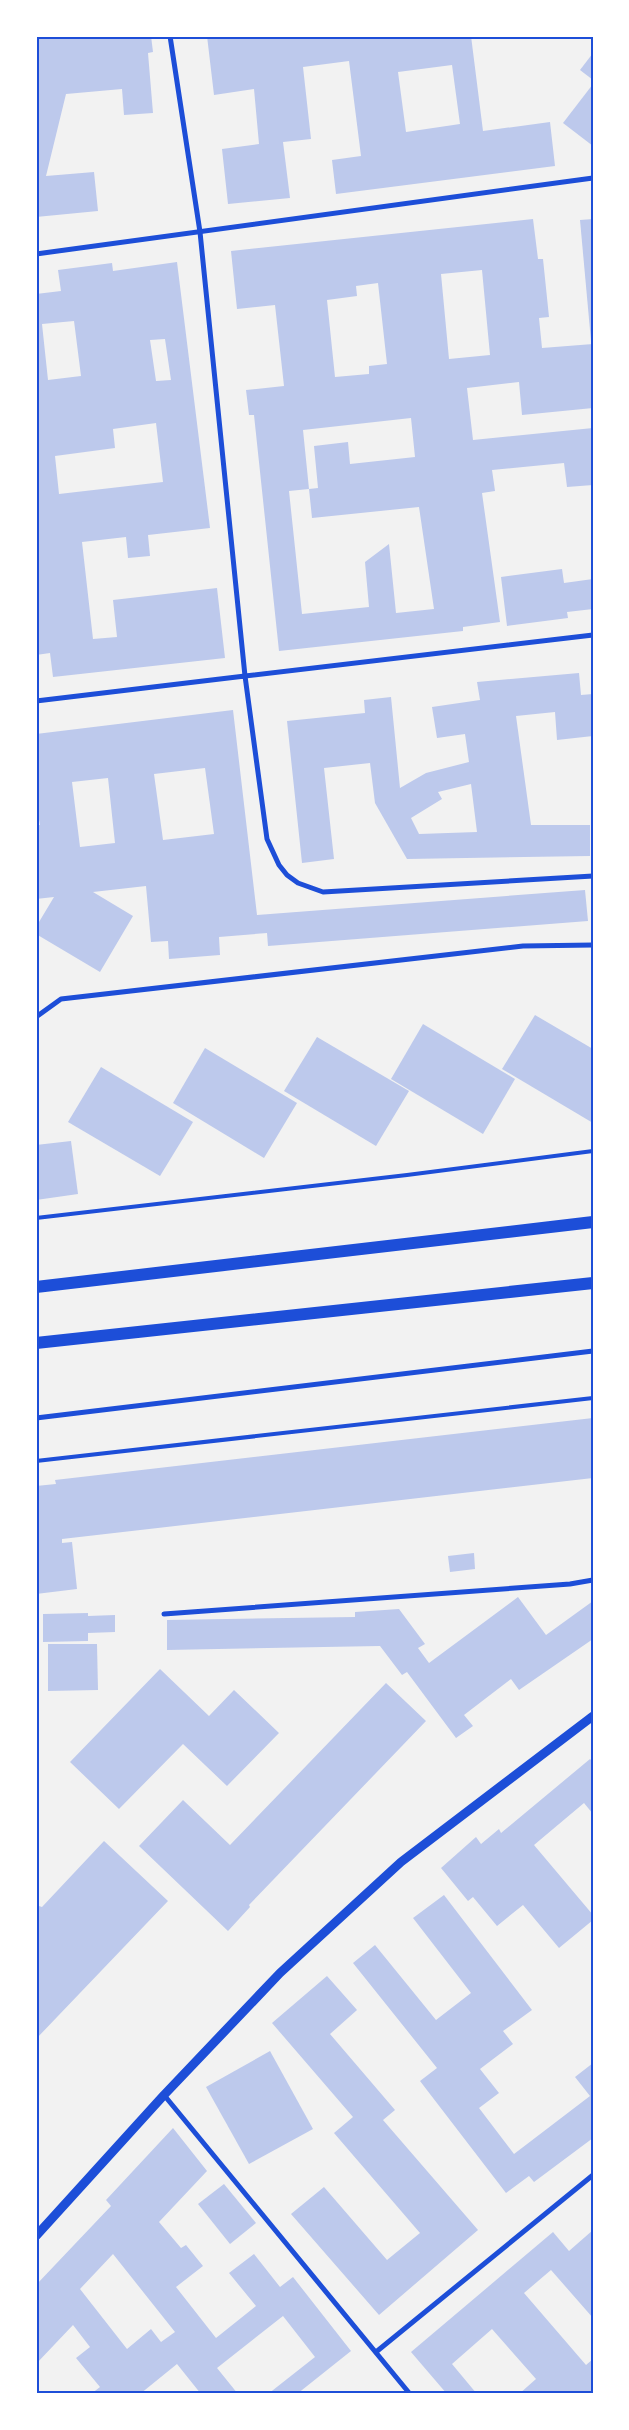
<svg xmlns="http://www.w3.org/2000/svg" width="629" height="2430" viewBox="0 0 629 2430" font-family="Raleway,sans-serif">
	<rect width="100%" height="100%" fill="#f2f2f2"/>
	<g fill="#bdc9ec" fill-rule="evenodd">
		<polygon points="36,36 151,36 153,52 148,53 153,113 124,115 122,89 66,94 46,176 94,172 98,211 36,217"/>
		<path d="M207,36H471L483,131L550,122L555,166L336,194L332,160L361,156L349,61L303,67L311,139L283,142L290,198L228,204L222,149L259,144L254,89L214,95ZM452,65L460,124L406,132L398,72Z"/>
		<polygon points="593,53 593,80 580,70"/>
		<polygon points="593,84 593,146 563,123"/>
		<path d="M533,219L538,259H543L549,317L539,318L542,348L593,344V408L522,415L519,382L467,388L473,440L593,428V485L567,487L564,463L492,470L495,491L482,493L500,622L463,627V631L279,651L254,415H249L246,390L284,386L275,305L237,309L231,251ZM482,270L490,355L449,359L441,274ZM378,283L387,364L369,366V374L335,377L327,300L357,296L356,286ZM411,418L415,457L350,464L348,442L314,446L318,488L309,489L312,518L419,507L434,609L396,613L389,544L365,562L369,607L302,614L289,491L309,489L303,430Z"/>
		<polygon points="593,219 593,340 591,341 580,220"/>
		<path d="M177,262L210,528L148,535L150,556L128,558L126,537L82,542L93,639L117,637L113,600L217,588L225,658L53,677L50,653L36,655V294L61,291L58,270L112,263L113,271ZM74,321L81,376L48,380L42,324ZM165,339L171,380L156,381L150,340ZM156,423L163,482L59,494L55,456L115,448L113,429Z"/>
		<polygon points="562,569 564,583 593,579 593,609 567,612 568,618 507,626 501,577"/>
		<path d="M579,673L581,695L593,694V736L557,740L555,712L516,716L531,825H590V856L407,859L375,803L370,763L324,768L334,859L302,863L287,721L365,713L364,700L391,697L400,788L426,773L469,762L465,734L437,738L432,707L480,700L477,682ZM471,784L477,832L419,834L411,818L442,799L438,792Z"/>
		<path d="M233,710L257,915L585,890L588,921L268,946L267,933L219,937L220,955L169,959L168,941L151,942L146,886L93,892L133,916L100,972L36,934V927L54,897L36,899V825H40L36,802V734ZM205,768L214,834L163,840L154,774ZM108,778L115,843L80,847L72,782Z"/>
		<polygon points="535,1015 593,1049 593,1123 502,1069"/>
		<polygon points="423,1024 515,1079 483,1134 391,1079"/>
		<polygon points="317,1037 409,1091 376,1146 284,1091"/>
		<polygon points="205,1048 297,1103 264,1158 173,1103"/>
		<polygon points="101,1067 193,1122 160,1176 68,1122"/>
		<polygon points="71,1141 78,1194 36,1200 36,1145"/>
		<polygon points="593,1418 593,1478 62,1539 62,1543 72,1542 77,1589 36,1594 36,1486 56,1484 55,1480"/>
		<polygon points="474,1553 475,1569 450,1572 448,1556"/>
		<polygon points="518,1597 546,1635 593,1601 593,1639 519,1690 511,1679 464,1715 473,1726 456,1738 407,1672 402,1675 380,1646 167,1650 167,1620 355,1617 355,1612 399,1609 425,1644 418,1648 429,1663"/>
		<polygon points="88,1613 88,1616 115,1615 115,1632 88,1633 88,1641 43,1642 43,1614"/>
		<polygon points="48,1644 97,1644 98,1690 48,1691"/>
		<polygon points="160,1669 209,1716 234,1690 279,1733 227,1786 183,1744 119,1809 70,1762"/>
		<polygon points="386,1683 426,1721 249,1905 250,1907 228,1931 139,1846 183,1800 230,1845"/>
		<polygon points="590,1759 593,1762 593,1814 584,1803 534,1845 593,1915 593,1920 559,1948 523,1905 497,1926 473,1897 468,1901 441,1868 476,1837 481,1844 499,1829 501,1833"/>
		<polygon points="104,1841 168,1901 36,2039 36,1905 42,1907"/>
		<polygon points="444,1895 532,2010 503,2031 513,2044 480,2069 499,2093 479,2108 514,2154 590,2096 575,2077 593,2063 593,2138 534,2182 529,2176 506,2193 420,2081 437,2068 353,1963 375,1945 436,2020 471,1993 413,1918"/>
		<polygon points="327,1976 357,2010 330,2034 395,2110 383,2120 478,2230 379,2315 291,2214 324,2187 387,2260 420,2233 334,2133 353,2117 272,2023"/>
		<polygon points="270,2051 313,2129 249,2164 206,2087"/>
		<path d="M173,2128L207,2171L159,2222L181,2248L186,2245L203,2266L176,2287L216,2338L256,2306L229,2273L254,2254L280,2287L293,2277L351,2351L297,2394H268L315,2357L283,2316L217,2368L238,2394H201L177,2364L140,2394H91L100,2387L76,2358L90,2347L73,2325L36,2364V2285L111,2206L106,2200ZM113,2254L175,2332L161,2342L151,2329L127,2349L80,2289Z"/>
		<polygon points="224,2184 256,2223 230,2244 198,2204"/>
		<polygon points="593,2230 593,2318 551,2270 524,2293 586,2365 593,2359 593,2394 519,2394 536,2379 492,2329 452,2364 477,2394 447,2394 411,2352 553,2232 569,2251"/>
	</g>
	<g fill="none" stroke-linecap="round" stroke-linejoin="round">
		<g stroke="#1d4ed8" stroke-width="4">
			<polyline points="36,1218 407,1175 593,1151"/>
			<polyline points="36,1461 593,1398"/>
		</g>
		<g stroke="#1d4ed8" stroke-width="5">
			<polyline points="170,36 200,232 245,676 593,635"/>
			<polyline points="36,254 593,178"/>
			<polyline points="36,701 245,676 267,839 279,865 287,875 298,883 323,892 593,876"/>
			<polyline points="36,1017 61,999 523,946 593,945"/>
			<polyline points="36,1418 593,1351"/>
			<polyline points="164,1614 570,1584 593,1580"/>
			<polyline points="164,2095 410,2394"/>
			<polyline points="376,2352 593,2175"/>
		</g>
		<polyline stroke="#1d4ed8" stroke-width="9" points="36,2236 164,2095 280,1973 401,1862 593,1716"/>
		<g stroke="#1d4ed8" stroke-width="12">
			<polyline points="36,1287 593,1222"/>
			<polyline points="36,1343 593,1283"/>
		</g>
	</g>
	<rect width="629" height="2430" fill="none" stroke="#ffffff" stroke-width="75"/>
	<rect x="38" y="38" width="554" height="2354" fill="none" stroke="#1d4ed8" stroke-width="2"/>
</svg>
